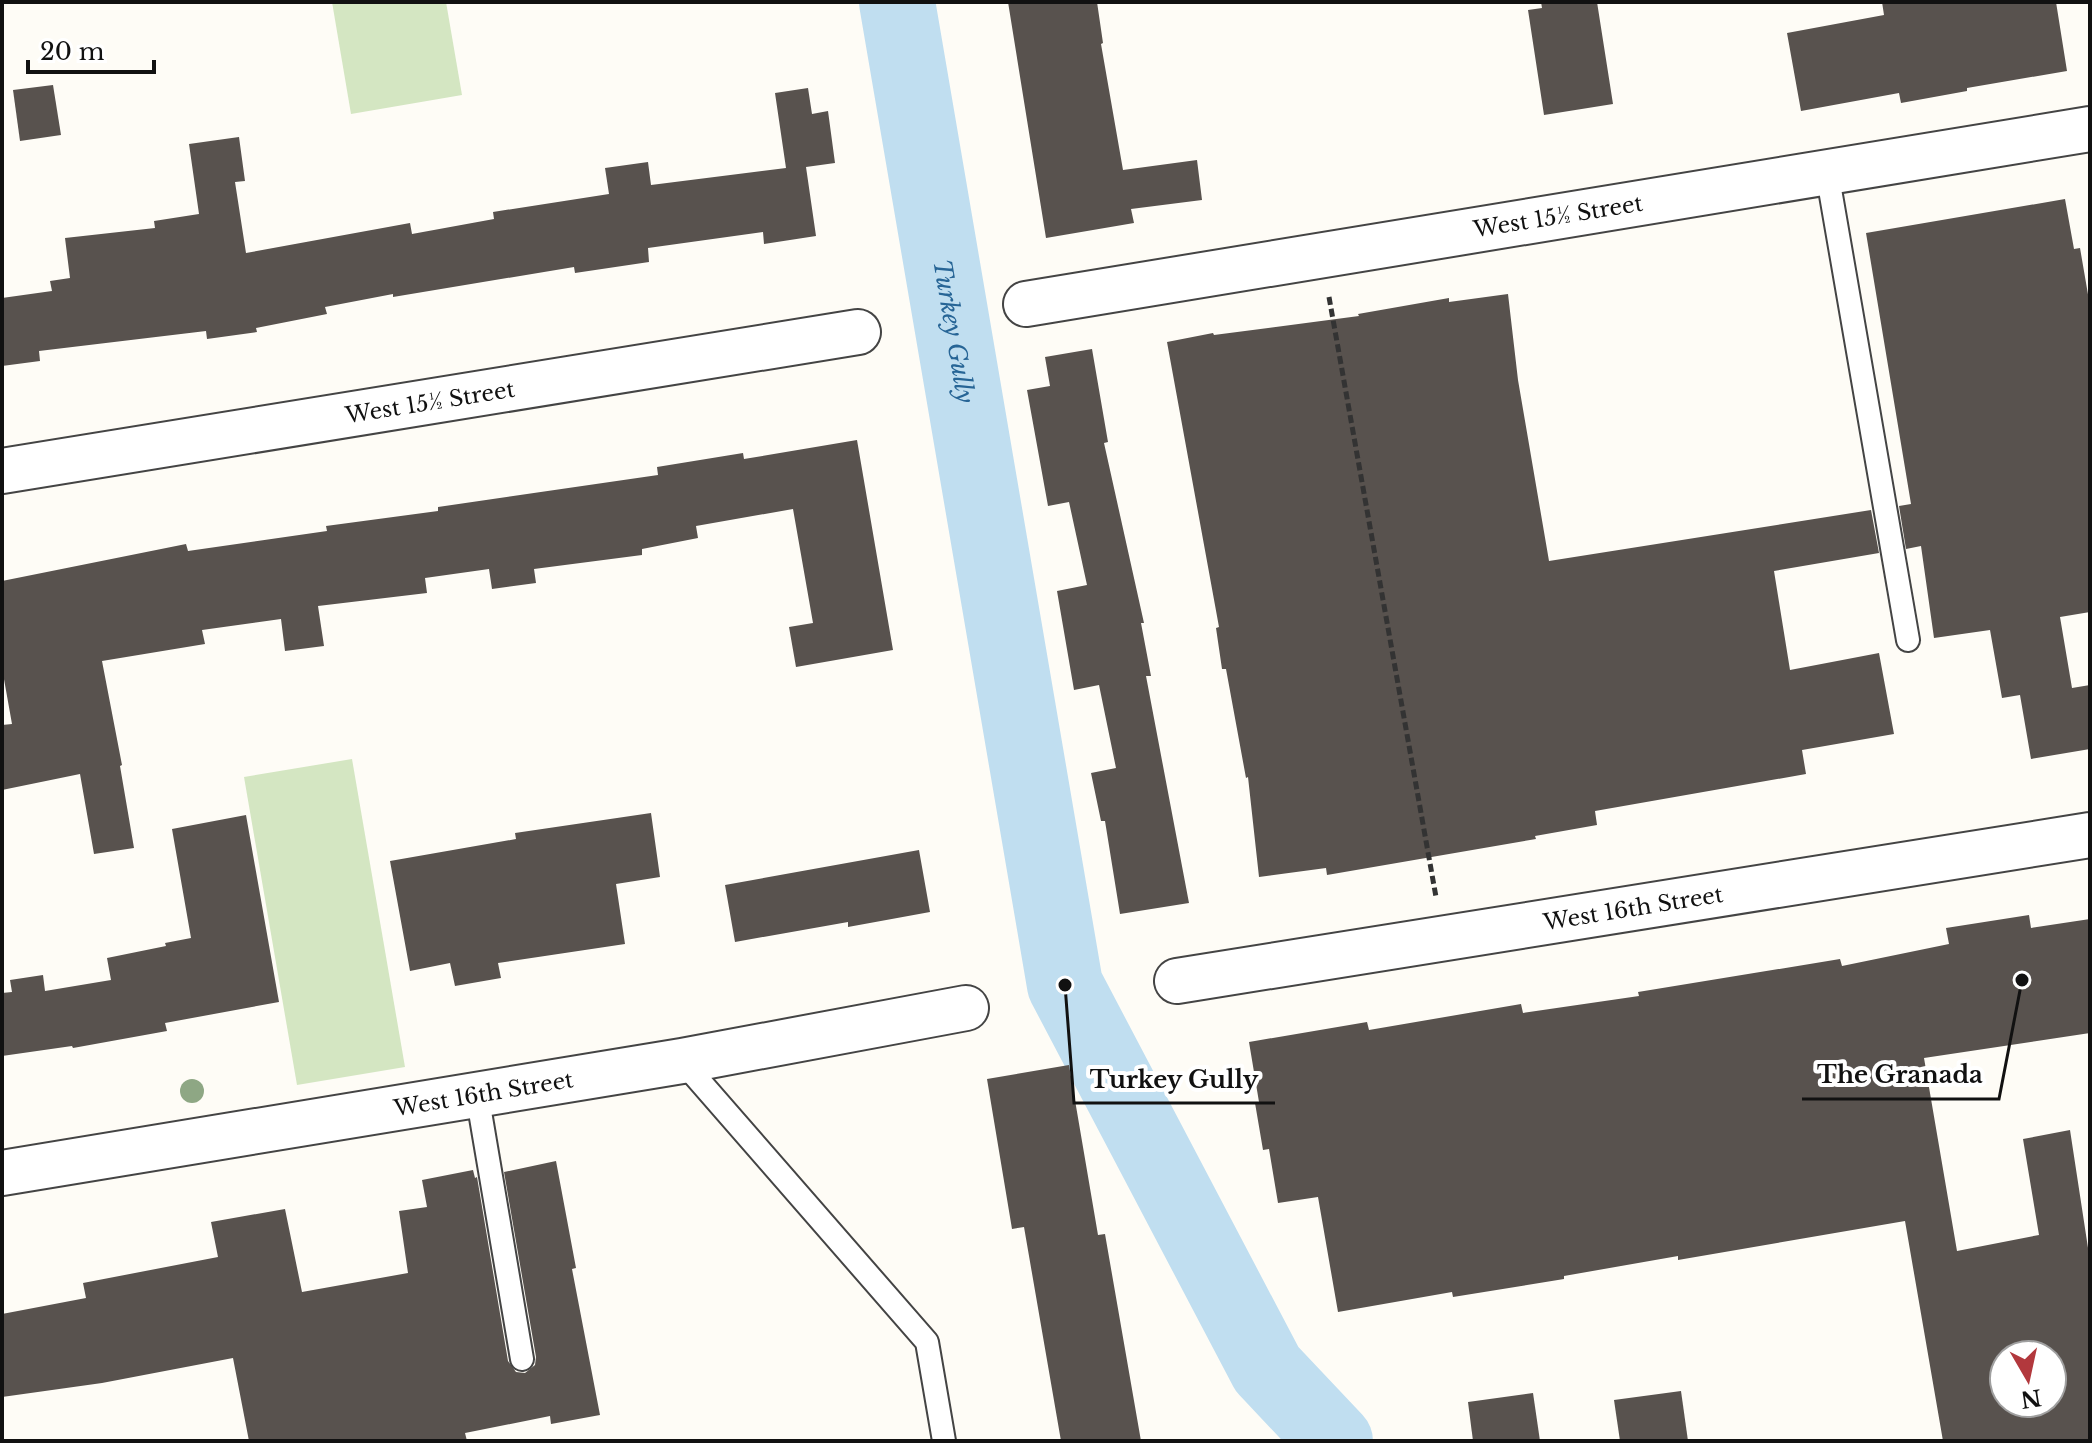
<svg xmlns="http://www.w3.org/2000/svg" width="2092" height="1443" viewBox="0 0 2092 1443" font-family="'Libre Baskerville',serif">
	<rect width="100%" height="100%" fill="#fefcf6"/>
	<g fill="#d4e6c2">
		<polygon points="332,2 446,2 462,95 351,114"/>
		<polygon points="352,759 405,1067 297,1085 244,777"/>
	</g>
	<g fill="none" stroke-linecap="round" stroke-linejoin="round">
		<path stroke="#c0def0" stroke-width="76" id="s1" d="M897,2L1065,985L1267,1369L1335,1441"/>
	</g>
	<g fill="#58524e" fill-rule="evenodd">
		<polygon points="1008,2 1097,2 1103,43 1101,44 1123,170 1197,160 1202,200 1131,209 1134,223 1046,238"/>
		<polygon points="1541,2 1597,2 1613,104 1544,115 1528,10 1542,8"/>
		<polygon points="1882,2 2056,2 2067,71 1967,88 1967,91 1901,103 1899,93 1801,111 1787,33 1884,15"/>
		<polygon points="53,85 61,135 20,141 13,90"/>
		<polygon points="808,88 812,114 828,111 835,163 806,167 816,236 764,244 763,232 648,248 649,262 575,273 574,267 393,297 393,294 325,307 327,314 256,328 257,332 207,339 206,331 39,351 40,361 2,366 2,298 52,291 50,281 70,278 65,238 155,228 154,221 199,214 189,144 239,137 245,181 235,182 246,253 410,223 412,234 494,219 493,212 609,194 605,168 648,162 651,185 786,168 775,93"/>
		<polygon points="2065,199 2074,249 2080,248 2090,306 2090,612 2060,617 2072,688 2090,685 2090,749 2031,759 2020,695 2002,698 1990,630 1934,638 1921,546 1906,549 1899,506 1911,504 1866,233"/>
		<polygon points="1508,294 1518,380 1549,561 1871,510 1879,553 1774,571 1790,670 1879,653 1894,734 1802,750 1806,774 1595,811 1597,825 1535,836 1536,839 1327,875 1326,868 1259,877 1248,777 1246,778 1226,669 1222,669 1216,628 1219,627 1167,342 1213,333 1214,335 1359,316 1358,314 1449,298 1449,302"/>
		<polygon points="1092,349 1108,442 1104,443 1144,623 1141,623 1151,676 1146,676 1189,903 1120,914 1105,821 1101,821 1091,773 1116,768 1099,685 1074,690 1057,591 1087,585 1069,502 1048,506 1027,390 1050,386 1045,357"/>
		<polygon points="857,440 893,650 796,667 789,627 813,623 793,509 696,526 698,538 642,549 642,555 534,569 536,583 492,589 489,569 425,578 427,593 318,606 324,646 285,651 281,619 202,630 205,644 102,661 122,765 120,766 134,848 94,854 80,774 2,790 2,725 12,724 2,668 2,581 186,544 188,551 327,531 326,526 438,511 438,507 658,475 657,467 743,453 744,459"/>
		<polygon points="651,813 660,877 616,884 625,944 498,963 501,978 455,986 450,963 410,971 390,861 516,839 515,833"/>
		<polygon points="246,815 279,1002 165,1023 167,1031 73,1048 72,1046 2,1056 2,993 12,992 10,980 43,975 45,991 111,980 107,958 166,946 165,943 191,938 172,829"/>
		<polygon points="919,850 930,912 848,927 848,922 735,942 725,885"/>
		<path d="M2029,915L2031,928L2090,919V1033L1924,1058L1957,1251L2039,1235L2023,1139L2070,1130L2090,1261V1441H1943L1905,1221L1678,1260V1256L1564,1276V1279L1453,1297L1452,1292L1338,1312L1318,1197L1278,1203L1269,1149L1263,1150L1255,1103L1259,1102L1249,1042L1367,1022L1369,1030L1521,1004L1523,1013L1639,996L1638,992L1840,959L1842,966L1949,944L1946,928ZM2004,1355H2052V1403H2004Z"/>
		<polygon points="1069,1065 1098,1235 1105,1234 1141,1441 1061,1441 1024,1227 1012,1229 987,1079"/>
		<polygon points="556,1161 576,1268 572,1269 600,1415 551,1424 550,1416 465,1433 467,1441 249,1441 233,1358 102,1383 2,1397 2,1314 86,1298 83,1283 218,1257 211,1222 285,1209 302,1292 408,1273 399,1211 427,1207 422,1180 473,1170 475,1178 477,1177 508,1361 516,1372 525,1373 535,1365 536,1357 504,1172"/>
		<polygon points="1681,1391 1688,1441 1620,1441 1614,1400"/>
		<polygon points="1533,1393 1540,1441 1473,1441 1468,1402"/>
	</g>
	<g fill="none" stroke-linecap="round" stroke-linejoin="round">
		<defs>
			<g id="lane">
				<polyline points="1827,172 1908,640"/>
				<polyline points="682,1061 927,1342 944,1441"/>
				<polyline points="477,1094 522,1359"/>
			</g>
			<g id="street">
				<polyline points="1026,304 2090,129"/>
				<polyline points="2,471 858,332"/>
				<path id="s2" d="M1177,981L2090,835"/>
				<path id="s3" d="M2,1173L682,1061L966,1008"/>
			</g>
		</defs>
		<use href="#lane" stroke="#444" stroke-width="26"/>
		<use href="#street" stroke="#444" stroke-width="48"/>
		<polyline stroke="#333" stroke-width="5" stroke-dasharray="8 4" stroke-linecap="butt" points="1329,297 1436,897"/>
		<use href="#lane" stroke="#fff" stroke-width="22"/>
		<use href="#street" stroke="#fff" stroke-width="44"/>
	</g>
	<circle fill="#8ea784" cx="192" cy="1091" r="12"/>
	<g text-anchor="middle" stroke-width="8" stroke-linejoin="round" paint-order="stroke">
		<g font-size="22" fill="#111" stroke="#fff">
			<text transform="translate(1558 216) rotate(-9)" y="8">West 15½ Street</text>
			<text transform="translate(430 402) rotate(-9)" y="8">West 15½ Street</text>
			<text dy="8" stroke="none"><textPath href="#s2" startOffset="462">West 16th Street</textPath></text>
			<text dy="8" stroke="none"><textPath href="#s3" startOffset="488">West 16th Street</textPath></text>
		</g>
		<g font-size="24" font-style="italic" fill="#276596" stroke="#fff">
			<text dy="8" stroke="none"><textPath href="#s1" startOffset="334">Turkey Gully</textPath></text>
		</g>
	</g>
	<path fill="none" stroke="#111" stroke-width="3" d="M2022 980L1999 1099H1802M1065 985L1074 1103H1275"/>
	<g fill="#111" stroke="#fff" stroke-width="3">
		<circle cx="2022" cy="980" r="8"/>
		<circle cx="1065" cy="985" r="8"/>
	</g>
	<g font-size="24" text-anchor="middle" font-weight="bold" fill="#111" stroke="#fff" stroke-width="8" stroke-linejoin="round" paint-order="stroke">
		<text x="1900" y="1083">The Granada</text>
		<text x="1174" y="1088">Turkey Gully</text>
	</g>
	<rect width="2092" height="1443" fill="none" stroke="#111111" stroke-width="8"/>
	<g transform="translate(2028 1379) rotate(171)"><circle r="38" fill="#ffffff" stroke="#a0a0a0" stroke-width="2"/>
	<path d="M0-6L14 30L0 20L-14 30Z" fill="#b2383d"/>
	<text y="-12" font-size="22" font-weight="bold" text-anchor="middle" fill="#111111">N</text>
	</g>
	<path d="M28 60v12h126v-12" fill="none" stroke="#111111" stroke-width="4"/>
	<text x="40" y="60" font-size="24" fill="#111111" stroke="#ffffff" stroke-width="6" paint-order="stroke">20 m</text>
</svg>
